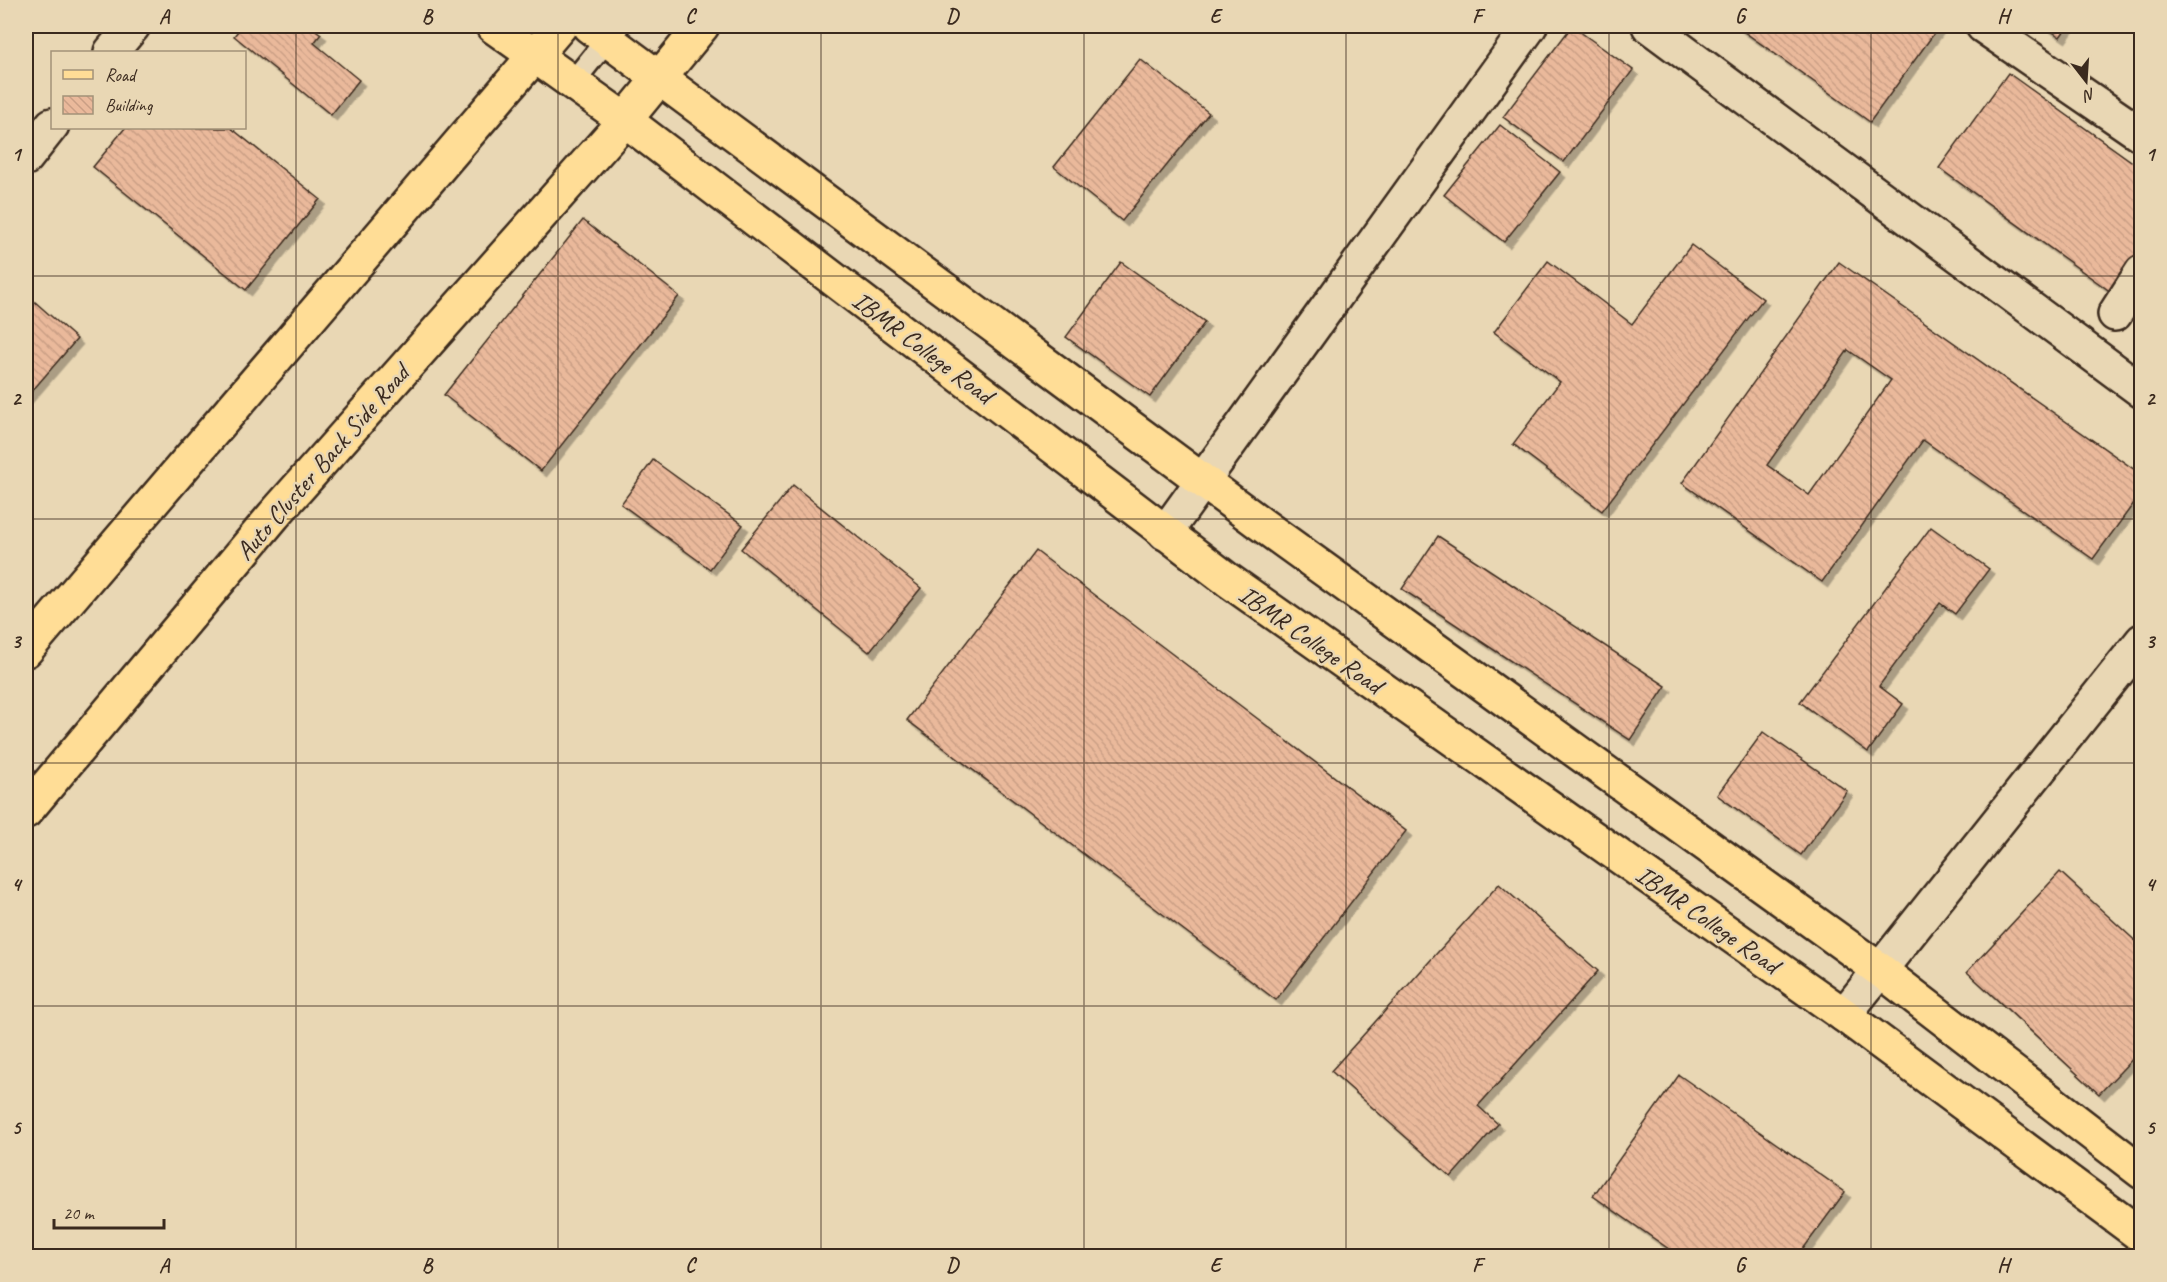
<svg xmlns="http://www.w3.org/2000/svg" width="2167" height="1282" viewBox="0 0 2167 1282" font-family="Caveat,sans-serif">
	<defs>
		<pattern id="building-back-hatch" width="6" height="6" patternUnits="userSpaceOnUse" patternTransform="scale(1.5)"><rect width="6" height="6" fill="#eab99b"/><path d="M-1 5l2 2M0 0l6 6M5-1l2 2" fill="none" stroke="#ca9f85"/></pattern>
		<filter id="shadow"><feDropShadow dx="5.5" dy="5.5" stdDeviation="0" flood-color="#0004"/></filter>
	</defs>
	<rect width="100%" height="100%" fill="#e9d7b4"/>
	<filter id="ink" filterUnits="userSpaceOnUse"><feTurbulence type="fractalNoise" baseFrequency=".0167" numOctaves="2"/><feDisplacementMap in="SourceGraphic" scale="12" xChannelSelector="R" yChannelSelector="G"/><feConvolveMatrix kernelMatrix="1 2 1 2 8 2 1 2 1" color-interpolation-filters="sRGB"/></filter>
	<g filter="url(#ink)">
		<g fill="url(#building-back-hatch)" stroke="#3b2a1e" stroke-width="1.5" fill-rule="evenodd" filter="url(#shadow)">
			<polygon points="242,26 310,26 321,34 314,43 359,80 331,115 234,36"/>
			<polygon points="1572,26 1633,70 1564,162 1503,117"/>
			<polygon points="1736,26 1934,26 1938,28 1870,122"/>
			<polygon points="2044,26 2068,26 2060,37"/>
			<polygon points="1140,59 1209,113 1122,221 1054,167"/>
			<polygon points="2008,73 2142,169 2142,250 2111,292 1939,168"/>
			<polygon points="1500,125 1560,172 1504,242 1444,195"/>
			<polygon points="125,128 231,128 320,199 246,290 93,167"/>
			<polygon points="583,220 679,296 541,471 444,395"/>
			<polygon points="1691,245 1763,299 1602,511 1513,444 1560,382 1494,332 1548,261 1632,324"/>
			<polygon points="1121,262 1205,322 1150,397 1066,337"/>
			<path d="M1839,262L2142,475V492L2093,559L1923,440L1822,582L1682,483ZM1848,350L1891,380L1809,495L1767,465Z"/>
			<polygon points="26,294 77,339 26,398"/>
			<polygon points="653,460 743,525 710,569 621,504"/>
			<polygon points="793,485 921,588 869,652 741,549"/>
			<polygon points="1931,527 1989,569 1955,614 1940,603 1879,686 1903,704 1868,752 1800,702"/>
			<polygon points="1438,536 1666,686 1630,740 1402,589"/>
			<polygon points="1036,551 1406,831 1276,1000 907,720"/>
			<polygon points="1763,732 1847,791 1801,855 1717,795"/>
			<polygon points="2060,872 2142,947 2142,1049 2099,1094 1967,972"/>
			<polygon points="1499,884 1598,971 1478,1106 1498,1124 1451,1177 1331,1071"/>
			<polygon points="1679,1075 1845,1192 1798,1256 1679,1256 1593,1196"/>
		</g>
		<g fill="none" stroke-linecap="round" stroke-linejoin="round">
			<defs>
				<polyline id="lane" points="573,82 618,26"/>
				<g id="street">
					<polyline points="1649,26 2142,391"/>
					<polyline points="1983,26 2142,135"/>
					<polyline points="2115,314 2142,272"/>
					<polyline points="1165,533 1530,26"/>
					<polyline points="1844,1015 2142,641"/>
				</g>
				<g id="secondary">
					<polyline points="111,52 133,26"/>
					<polyline points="26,158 52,125"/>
				</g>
				<g id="primary">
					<polyline points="493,26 625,120 1228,580 1844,1015 2142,1236"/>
					<polyline points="589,26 1261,524 1880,970 2142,1172"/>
					<polyline points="26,650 560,26"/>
					<polyline points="26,811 274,515 625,120 702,26"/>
				</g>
			</defs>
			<use href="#lane" stroke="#3b2a1e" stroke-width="26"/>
			<use href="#street" stroke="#3b2a1e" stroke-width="38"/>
			<use href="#secondary" stroke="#3b2a1e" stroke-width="38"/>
			<use href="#primary" stroke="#3b2a1e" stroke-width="38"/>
			<use href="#lane" stroke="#e9d7b4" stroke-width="21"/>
			<use href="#street" stroke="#e9d7b4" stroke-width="33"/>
			<use href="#secondary" stroke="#e9d7b4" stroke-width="33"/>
			<use href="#primary" stroke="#ffdd96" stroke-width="33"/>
		</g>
	</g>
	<path fill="none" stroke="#3b2a1e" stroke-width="1.5" stroke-opacity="0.55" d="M296,26V1256M558,26V1256M821,26V1256M1084,26V1256M1346,26V1256M1609,26V1256M1871,26V1256M26,276H2142M26,519H2142M26,763H2142M26,1006H2142"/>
	<g text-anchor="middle" stroke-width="5" stroke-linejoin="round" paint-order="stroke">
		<g font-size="26" fill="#3b2a1e" stroke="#e9d7b4">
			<text transform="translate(923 347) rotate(37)" y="9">IBMR College Road</text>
			<text transform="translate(322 462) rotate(-49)" y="9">Auto Cluster Back Side Road</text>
			<text transform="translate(1311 639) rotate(35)" y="9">IBMR College Road</text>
			<text transform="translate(1708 919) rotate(35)" y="9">IBMR College Road</text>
		</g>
	</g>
	<rect width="2167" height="1282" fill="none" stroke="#e9d7b4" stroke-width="66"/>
	<rect x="51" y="51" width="195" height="78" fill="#e9d7b4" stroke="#a39278" stroke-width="1.5"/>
	<rect x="63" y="70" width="30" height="9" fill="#ffdd96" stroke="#a39278" stroke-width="1.5"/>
	<text x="105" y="81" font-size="18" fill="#3b2a1e">Road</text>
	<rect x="63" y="96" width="30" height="18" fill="url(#building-back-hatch)" stroke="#a39278" stroke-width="1.5"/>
	<text x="105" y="111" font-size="18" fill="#3b2a1e">Building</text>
	<g transform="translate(2086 81) rotate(163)" stroke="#e9d7b4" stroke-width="4.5" paint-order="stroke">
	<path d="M0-4.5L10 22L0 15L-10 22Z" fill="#3b2a1e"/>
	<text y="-9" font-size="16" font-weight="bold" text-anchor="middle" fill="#3b2a1e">N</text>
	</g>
	<path d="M54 1219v9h110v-9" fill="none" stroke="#3b2a1e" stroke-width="3"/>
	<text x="63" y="1219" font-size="18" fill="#3b2a1e" stroke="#e9d7b4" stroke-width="4.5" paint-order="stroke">20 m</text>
	<rect x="33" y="33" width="2101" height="1216" fill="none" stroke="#3b2a1e" stroke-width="2"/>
	<g font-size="20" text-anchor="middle" font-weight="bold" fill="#3b2a1e">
		<text x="164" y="23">A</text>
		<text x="427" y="23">B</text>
		<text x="690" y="23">C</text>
		<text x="952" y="23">D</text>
		<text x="1215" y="23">E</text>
		<text x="1477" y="23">F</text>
		<text x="1740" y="23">G</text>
		<text x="2003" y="23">H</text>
		<text x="16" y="161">1</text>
		<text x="2150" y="161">1</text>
		<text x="16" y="405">2</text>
		<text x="2150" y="405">2</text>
		<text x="16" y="648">3</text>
		<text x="2150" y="648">3</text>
		<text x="16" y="891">4</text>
		<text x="2150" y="891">4</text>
		<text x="16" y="1134">5</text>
		<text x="2150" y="1134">5</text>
		<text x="164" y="1272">A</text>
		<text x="427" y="1272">B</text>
		<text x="690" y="1272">C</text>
		<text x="952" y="1272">D</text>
		<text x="1215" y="1272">E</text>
		<text x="1477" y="1272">F</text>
		<text x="1740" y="1272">G</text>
		<text x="2003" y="1272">H</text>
	</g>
</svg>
